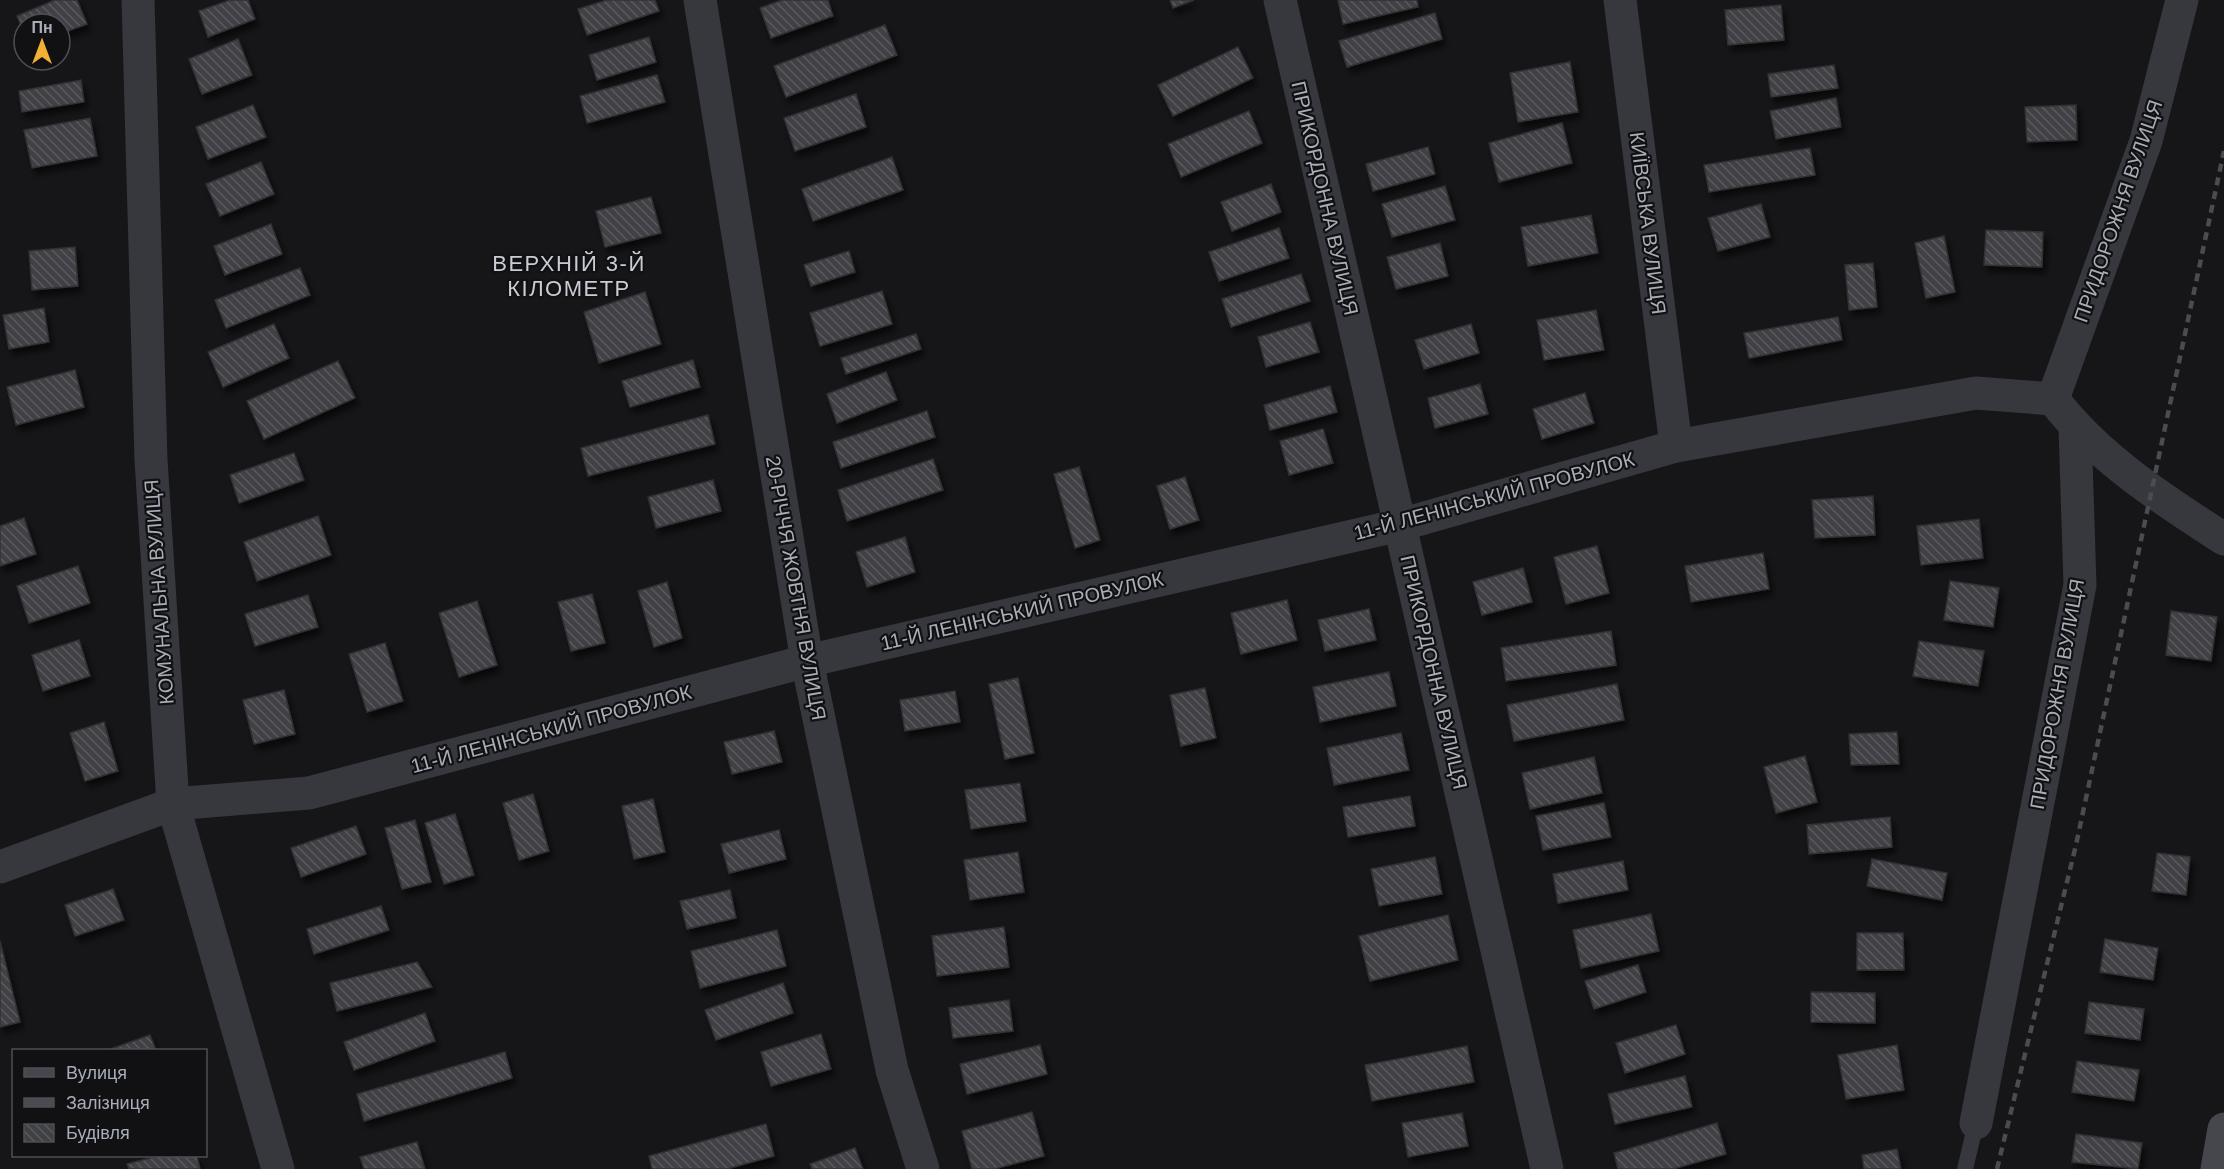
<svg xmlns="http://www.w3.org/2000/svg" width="2224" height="1169" viewBox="0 0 2224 1169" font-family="Helvetica,sans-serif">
	<defs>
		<pattern id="building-back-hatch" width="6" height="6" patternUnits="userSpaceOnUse" patternTransform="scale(1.5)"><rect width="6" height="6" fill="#404145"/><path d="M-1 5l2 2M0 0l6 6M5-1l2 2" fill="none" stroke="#595a5e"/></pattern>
		<filter id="shadow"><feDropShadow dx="3.5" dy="6" stdDeviation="3" flood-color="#0009"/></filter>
	</defs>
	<rect width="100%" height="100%" fill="#161618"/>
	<g fill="url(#building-back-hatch)" stroke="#303034" stroke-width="1.5" filter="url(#shadow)">
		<polygon points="55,0 77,0 87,24 60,34 60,24 24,24 24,33 17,16"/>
		<polygon points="230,0 248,0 255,19 208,37 199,11"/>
		<polygon points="607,0 655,0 659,11 587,35 578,9"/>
		<polygon points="782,0 828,0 833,16 771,38 760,8"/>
		<polygon points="1170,0 1194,0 1173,8"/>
		<polygon points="1338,0 1417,0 1418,7 1343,24"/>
		<polygon points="1781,5 1784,40 1728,45 1725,10"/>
		<polygon points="1435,13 1442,39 1347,67 1339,41"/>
		<polygon points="885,25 897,55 786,97 774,66"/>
		<polygon points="649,37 656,62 597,80 589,55"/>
		<polygon points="238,39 252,75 202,94 189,59"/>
		<polygon points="1238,47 1253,78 1173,116 1158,85"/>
		<polygon points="1570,62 1578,112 1518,122 1510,73"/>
		<polygon points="1834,65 1838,88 1771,97 1768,74"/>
		<polygon points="657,75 665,102 587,123 580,96"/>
		<polygon points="81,80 84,102 22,112 19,91"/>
		<polygon points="856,94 866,127 795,151 784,118"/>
		<polygon points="1836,98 1841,127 1776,139 1770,111"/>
		<polygon points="253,105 266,137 208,159 196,127"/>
		<polygon points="2076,105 2077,140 2027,142 2025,107"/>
		<polygon points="1249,111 1262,143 1181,177 1168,144"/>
		<polygon points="90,118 97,156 32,168 24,130"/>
		<polygon points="1562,123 1572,163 1499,182 1489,143"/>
		<polygon points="1428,147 1435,174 1373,191 1366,164"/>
		<polygon points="1810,148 1815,175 1709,192 1704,165"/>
		<polygon points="892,157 903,190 813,221 802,189"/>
		<polygon points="261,162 274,194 220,216 206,184"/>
		<polygon points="1271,184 1281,212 1232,231 1221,202"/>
		<polygon points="1445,186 1455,220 1392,237 1382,204"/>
		<polygon points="651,197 661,233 605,247 596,211"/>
		<polygon points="1761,204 1770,237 1718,251 1708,218"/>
		<polygon points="1591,215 1598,253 1528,266 1521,227"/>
		<polygon points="271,224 282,254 225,275 214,246"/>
		<polygon points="1279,228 1289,258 1219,281 1209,252"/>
		<polygon points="1986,230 2043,232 2042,267 1984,265"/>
		<polygon points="1944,236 1955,292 1926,298 1915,243"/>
		<polygon points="1440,243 1448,276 1396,289 1387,257"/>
		<polygon points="75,247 78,286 32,290 29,251"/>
		<polygon points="849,251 855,272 811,286 804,265"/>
		<polygon points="1873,263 1877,307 1849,310 1845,265"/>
		<polygon points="300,268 310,295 226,328 215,300"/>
		<polygon points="1301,274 1310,301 1231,327 1222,299"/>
		<polygon points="882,291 892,324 820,346 810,313"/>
		<polygon points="645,292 661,344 599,363 584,312"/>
		<polygon points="44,308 49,342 9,349 3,315"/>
		<polygon points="1596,310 1604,350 1544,360 1537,320"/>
		<polygon points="1838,317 1842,340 1749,358 1744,333"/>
		<polygon points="1310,322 1319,352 1266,367 1258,337"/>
		<polygon points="274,324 289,358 223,387 208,352"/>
		<polygon points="1471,324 1479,353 1424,369 1415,340"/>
		<polygon points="916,334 921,349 846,374 841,358"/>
		<polygon points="693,360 700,387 630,407 622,381"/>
		<polygon points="338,361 355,398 264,439 247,401"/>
		<polygon points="75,370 84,407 16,425 7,387"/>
		<polygon points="886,372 897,400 837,423 827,394"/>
		<polygon points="1480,384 1488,414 1435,428 1428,398"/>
		<polygon points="1330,386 1337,412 1270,430 1264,405"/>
		<polygon points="1585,393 1594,423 1542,439 1533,409"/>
		<polygon points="927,411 935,437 841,468 833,442"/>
		<polygon points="708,415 715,444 588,476 581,448"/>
		<polygon points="1323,429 1333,463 1289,475 1280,441"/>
		<polygon points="294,453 304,480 239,503 230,475"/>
		<polygon points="933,459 943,490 847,521 838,490"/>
		<polygon points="1079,467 1100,540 1075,548 1054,474"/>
		<polygon points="1185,477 1199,520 1170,529 1157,486"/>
		<polygon points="713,480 721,511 656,528 648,497"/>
		<polygon points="1873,496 1875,535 1815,538 1812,500"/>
		<polygon points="318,516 331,555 257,581 244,542"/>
		<polygon points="24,518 36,554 0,566 0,526"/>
		<polygon points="1979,519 1983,558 1921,565 1917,526"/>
		<polygon points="905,537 915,572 867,587 856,552"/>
		<polygon points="1597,546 1609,593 1566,604 1554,557"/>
		<polygon points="1763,553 1769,589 1691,602 1685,566"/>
		<polygon points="78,566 90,603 29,623 17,586"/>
		<polygon points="1523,568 1532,602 1482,615 1473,582"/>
		<polygon points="1950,581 1999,588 1993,627 1944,620"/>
		<polygon points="667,582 682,638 654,647 638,591"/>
		<polygon points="592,594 605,643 571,651 558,602"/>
		<polygon points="308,595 318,627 255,646 245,614"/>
		<polygon points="1287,600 1297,640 1241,654 1231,613"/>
		<polygon points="477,601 497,665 459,677 439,613"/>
		<polygon points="1369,609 1376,640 1325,651 1318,620"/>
		<polygon points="2171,611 2217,617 2211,661 2166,655"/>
		<polygon points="1611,631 1616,665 1506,681 1501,648"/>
		<polygon points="79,640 90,676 43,691 32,655"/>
		<polygon points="1919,641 1984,651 1978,686 1913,676"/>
		<polygon points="385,643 403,701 367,712 349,654"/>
		<polygon points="1389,672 1396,706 1320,722 1313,687"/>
		<polygon points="1018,678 1034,753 1005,759 989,684"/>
		<polygon points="1617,684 1624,720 1514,741 1507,705"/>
		<polygon points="1205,688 1216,738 1181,746 1170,695"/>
		<polygon points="284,690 295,734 254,744 243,700"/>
		<polygon points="955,691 960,722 905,731 900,700"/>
		<polygon points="104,722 118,771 85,781 70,733"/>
		<polygon points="774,731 782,762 732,774 724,742"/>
		<polygon points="1897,732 1899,764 1851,765 1849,734"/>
		<polygon points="1401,733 1409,770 1334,785 1327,748"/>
		<polygon points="1805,756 1817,802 1776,813 1764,767"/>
		<polygon points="1594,757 1602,793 1530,809 1522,773"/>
		<polygon points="1020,783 1026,821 971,829 965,790"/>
		<polygon points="533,794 549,851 519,860 503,803"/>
		<polygon points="1410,796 1415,826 1348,837 1343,807"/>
		<polygon points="653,799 665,852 634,859 622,806"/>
		<polygon points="1604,803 1611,837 1543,850 1536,816"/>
		<polygon points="455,814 474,875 444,884 425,823"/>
		<polygon points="1890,817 1892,847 1809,854 1807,825"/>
		<polygon points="415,820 431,882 402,889 385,828"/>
		<polygon points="356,826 366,854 301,877 291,848"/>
		<polygon points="779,830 786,859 729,873 721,844"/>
		<polygon points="1018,852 1024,892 970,900 964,860"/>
		<polygon points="2157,853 2190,857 2186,895 2152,891"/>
		<polygon points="1435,857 1442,894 1379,906 1371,869"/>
		<polygon points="1872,859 1947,873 1942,900 1867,886"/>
		<polygon points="1623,861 1628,890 1558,903 1553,874"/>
		<polygon points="113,889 124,920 75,936 65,905"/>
		<polygon points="730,890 736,918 687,929 680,901"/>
		<polygon points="381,906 389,930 314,954 307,929"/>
		<polygon points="1651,914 1659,951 1581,968 1573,930"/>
		<polygon points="1448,915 1458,960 1370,981 1359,936"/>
		<polygon points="1004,927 1009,967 937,976 932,936"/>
		<polygon points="777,930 786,966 700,988 691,951"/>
		<polygon points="1857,933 1903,933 1904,970 1857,970"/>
		<polygon points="2105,939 2158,948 2153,980 2100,972"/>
		<polygon points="0,941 20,1022 0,1027"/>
		<polygon points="417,962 432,987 337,1011 330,983"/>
		<polygon points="1638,965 1646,992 1594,1009 1585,981"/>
		<polygon points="783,983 793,1013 716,1040 705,1010"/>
		<polygon points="1811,992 1875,993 1875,1023 1811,1022"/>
		<polygon points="1009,1000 1013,1031 953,1038 949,1008"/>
		<polygon points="2089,1002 2144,1009 2140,1040 2085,1033"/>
		<polygon points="425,1013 435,1041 354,1070 344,1042"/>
		<polygon points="1676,1025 1685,1054 1625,1073 1616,1043"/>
		<polygon points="821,1034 831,1069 771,1086 761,1052"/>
		<polygon points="150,1035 156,1050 108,1050"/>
		<polygon points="1040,1045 1047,1074 967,1094 960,1064"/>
		<polygon points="1897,1045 1904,1090 1846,1099 1838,1055"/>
		<polygon points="1467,1046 1474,1082 1372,1101 1365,1065"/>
		<polygon points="505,1052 512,1078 364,1121 357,1094"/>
		<polygon points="2077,1061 2139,1070 2134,1101 2072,1092"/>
		<polygon points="1685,1076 1692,1107 1615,1124 1608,1094"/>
		<polygon points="1032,1112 1044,1156 994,1169 972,1169 962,1131"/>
		<polygon points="1462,1113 1468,1146 1408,1157 1402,1123"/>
		<polygon points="1717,1123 1726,1154 1673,1169 1618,1169 1614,1153"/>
		<polygon points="766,1124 774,1156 727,1169 652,1169 649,1156"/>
		<polygon points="2076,1134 2142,1143 2138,1169 2072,1162"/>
		<polygon points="417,1142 425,1169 364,1169 360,1157"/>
		<polygon points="855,1148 863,1169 812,1169 810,1164"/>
		<polygon points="1897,1149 1901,1169 1864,1169 1862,1155"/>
		<polygon points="158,1156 197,1156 200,1169 129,1169 127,1164"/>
	</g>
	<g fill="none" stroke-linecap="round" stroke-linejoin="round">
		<polyline stroke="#37383d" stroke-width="16" points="1965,1169 1976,1123"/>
		<g stroke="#37383d" stroke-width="33">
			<polyline points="138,0 151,460 173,804 278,1169"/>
			<polyline points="700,0 807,661 892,1070 923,1169"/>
			<polyline points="1280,0 1547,1169"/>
			<polyline points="1620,0 1676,446"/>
			<path d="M2182,0L2146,141L2053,399C2098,458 2162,499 2224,539"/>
			<polyline points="0,867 173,804 309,793 807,661 1400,525 1676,446 1976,393 2053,399"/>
			<polyline points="1976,1123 2080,585 2075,428"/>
		</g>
		<polyline stroke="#45474d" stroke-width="33" points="2217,1169 2224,1129"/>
		<polyline stroke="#4a4c52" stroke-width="4.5" stroke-dasharray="8 6" stroke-linecap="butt" points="1997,1169 2076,845 2224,151"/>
	</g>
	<g text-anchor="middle" stroke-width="4.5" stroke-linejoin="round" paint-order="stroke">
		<g font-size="20" fill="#a8adb8" stroke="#111113">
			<text transform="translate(1325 198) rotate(77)" y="7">ПРИКОРДОННА ВУЛИЦЯ</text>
			<text transform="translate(2118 211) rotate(-71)" y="7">ПРИДОРОЖНЯ ВУЛИЦЯ</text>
			<text transform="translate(1648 223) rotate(83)" y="7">КИЇВСЬКА ВУЛИЦЯ</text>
			<text transform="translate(1494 496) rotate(-15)" y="7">11-Й ЛЕНІНСЬКИЙ ПРОВУЛОК</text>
			<text transform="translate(796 588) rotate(80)" y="7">20-РІЧЧЯ ЖОВТНЯ ВУЛИЦЯ</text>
			<text transform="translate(159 592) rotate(-94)" y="7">КОМУНАЛЬНА ВУЛИЦЯ</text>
			<text transform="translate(1022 611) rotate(-13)" y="7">11-Й ЛЕНІНСЬКИЙ ПРОВУЛОК</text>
			<text transform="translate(1434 672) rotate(77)" y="7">ПРИКОРДОННА ВУЛИЦЯ</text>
			<text transform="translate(2057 694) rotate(-80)" y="7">ПРИДОРОЖНЯ ВУЛИЦЯ</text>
			<text transform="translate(551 729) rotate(-15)" y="7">11-Й ЛЕНІНСЬКИЙ ПРОВУЛОК</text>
		</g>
		<g font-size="22" letter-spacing="1.5" fill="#c9ccd4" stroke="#111113">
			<text x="569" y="271">ВЕРХНІЙ 3-Й<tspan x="569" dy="25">КІЛОМЕТР</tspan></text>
		</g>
	</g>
	<rect x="12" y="1049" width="195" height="108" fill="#111113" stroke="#4d4f55" stroke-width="1.5"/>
	<rect x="24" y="1068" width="30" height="9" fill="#45474d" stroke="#4d4f55" stroke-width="1.5"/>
	<text x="66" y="1079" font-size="18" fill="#a8adb8">Вулиця</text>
	<rect x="24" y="1098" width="30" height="9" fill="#4a4c52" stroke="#4d4f55" stroke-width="1.5"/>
	<text x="66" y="1109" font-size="18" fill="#a8adb8">Залізниця</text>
	<rect x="24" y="1124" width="30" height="18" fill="url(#building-back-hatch)" stroke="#4d4f55" stroke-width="1.5"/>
	<text x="66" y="1139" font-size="18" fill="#a8adb8">Будівля</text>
	<g transform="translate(42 42)"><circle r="28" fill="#111113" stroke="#4d4f55" stroke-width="1.5"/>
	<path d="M0-4.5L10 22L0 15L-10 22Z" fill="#f2b134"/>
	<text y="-9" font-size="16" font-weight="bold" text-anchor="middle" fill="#a8adb8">Пн</text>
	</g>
</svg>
